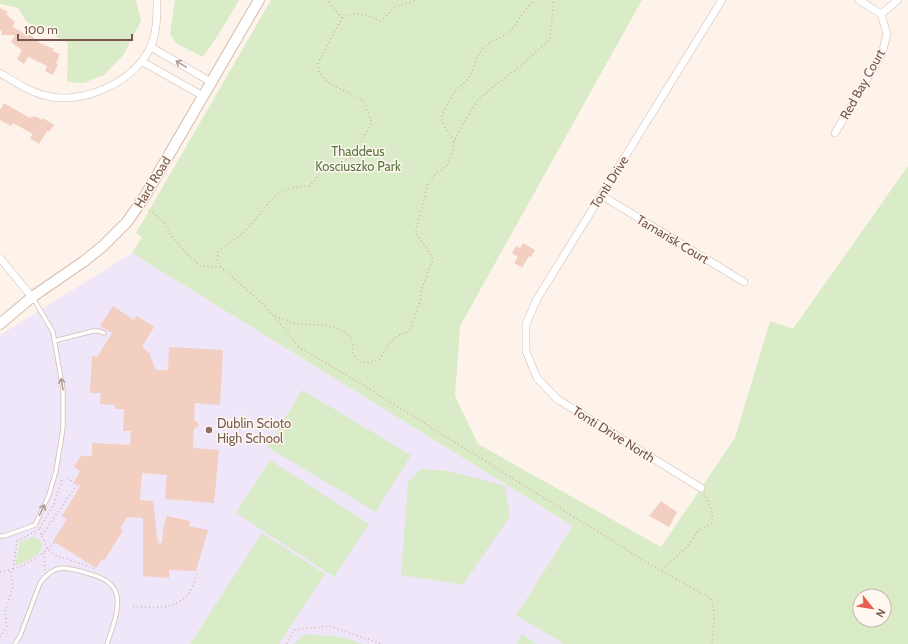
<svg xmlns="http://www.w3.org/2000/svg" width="908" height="644" viewBox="0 0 908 644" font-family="Cabin,sans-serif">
	<rect width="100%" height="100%" fill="#fdf3ea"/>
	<polygon fill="#f0e6f9" points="132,253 573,526 516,615 564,644 0,644 0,335"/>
	<g fill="#daebc8" fill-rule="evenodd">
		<polygon points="0,0 136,0 141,21 124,54 104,75 84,83 67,82 68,43 27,22 18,8 0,4"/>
		<polygon points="175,0 239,0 222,29 203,57 177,44 170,34"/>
		<path d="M271,0H642L460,326L455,396L478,444L661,547L735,438L770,321L793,329L908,166V644H564L516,615L573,526L132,253L142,237L136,233ZM860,596H884V620H860Z"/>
		<polygon points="302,390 411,455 376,512 267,447"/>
		<polygon points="270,460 369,524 334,577 236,513"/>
		<polygon points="421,469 449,471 505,486 510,516 463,585 401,575 408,482"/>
		<polygon points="262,533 325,574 279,644 190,644"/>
		<path d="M33,537C37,538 41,540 42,545C44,554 25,562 18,565H15L20,542Z"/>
		<polygon points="304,634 342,637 363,644 294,644"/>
		<polygon points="522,634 537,644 516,644"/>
	</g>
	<g fill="#f2cfc1">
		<polygon points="0,8 8,12 6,14 15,22 13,27 28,36 29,34 38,41 38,42 54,49 53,51 60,54 56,63 58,64 53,75 45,71 47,66 28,57 24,64 17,59 22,50 11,42 15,35 1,35 2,32 0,30"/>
		<polygon points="4,103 28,117 31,118 32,116 34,118 35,116 42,120 43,118 54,125 49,132 47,131 39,144 30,138 33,134 13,123 11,126 0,120 0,110"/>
		<polygon points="523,243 535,250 531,257 529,256 522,268 514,263 518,257 512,253 516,246 520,248"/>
		<polygon points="113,306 134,320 137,316 154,327 142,347 149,353 156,370 168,370 169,347 223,350 220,405 195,403 194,419 199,425 194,429 193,448 219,450 214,503 165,499 167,475 142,473 140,500 153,501 158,545 159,543 162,543 163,529 167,516 190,521 189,526 208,530 196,571 169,570 169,578 143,576 143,518 127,517 120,528 123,530 104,561 102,559 96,568 53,541 67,519 62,516 80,486 74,482 80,471 74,467 81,456 92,456 92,443 130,445 131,431 123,431 124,409 114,409 115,405 100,404 101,393 90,393 92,356 97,357 112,333 100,326"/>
		<polygon points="661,501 677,512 669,527 649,516"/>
	</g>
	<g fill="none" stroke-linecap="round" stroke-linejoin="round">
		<defs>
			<g id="lane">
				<polyline points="54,341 93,331 99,331 104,333"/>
				<polyline points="0,536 4,536 35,525 49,495 56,471 63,428 63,390 53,332 33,298"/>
				<path d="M15,644L20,636L40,583C45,576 53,569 62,568C68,567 95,575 101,578C106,580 112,585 115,590C122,604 112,630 107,644"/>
			</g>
			<g id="street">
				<polyline points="881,14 898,0"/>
				<polyline points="151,47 211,82"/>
				<polyline points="143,62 203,96"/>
				<path d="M0,73C15,82 30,92 47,96C83,105 134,82 150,48C157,34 157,15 157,0"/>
				<polyline points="835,133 882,54 887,34 881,14 859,0"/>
				<polyline points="601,195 744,282"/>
				<polyline points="0,258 32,297"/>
				<polyline points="701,488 557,399 537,378 526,351 526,324 537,299 722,0"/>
			</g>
			<polyline id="secondary" points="0,324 32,297 83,262 103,246 127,222 145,196 259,0"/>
		</defs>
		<use href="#lane" stroke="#d2bcb2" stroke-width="5"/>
		<use href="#street" stroke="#d2bcb2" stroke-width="8"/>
		<use href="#secondary" stroke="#d5bcaf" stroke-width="12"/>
		<g stroke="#d8b2a4" stroke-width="1.5" stroke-dasharray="1 3" stroke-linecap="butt">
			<path d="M342,18C359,10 365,15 381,21L395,7L418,0"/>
			<path d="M454,141C450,134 441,125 442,116C443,111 451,97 455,92C458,87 464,84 468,79C475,69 475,57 484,47C492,39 505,38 512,29C520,19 525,9 534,0"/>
			<path d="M149,210L164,222L171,236L192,259L201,266L221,267L265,306L299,347L363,385L661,571L709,597C717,605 713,632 712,644"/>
			<path d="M221,267L217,261L218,252C226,244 237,239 245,231C269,207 270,186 310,186L324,168L351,158L372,123L364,101L329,83L319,73L318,63L342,18L327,0"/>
			<polyline points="275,316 296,324 323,325 333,327 343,331 350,336 353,344 352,350 355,356 360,362 368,363 380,359 390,342 397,336 406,333 411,328 421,298 421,290 433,259 428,250 416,234 416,230 428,184 436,173 446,167 452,154 454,141 466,118 478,100 493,87 522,65 550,39 554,0"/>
			<polyline points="40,528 54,504 63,477"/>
			<polyline points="39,529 48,550 55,555 96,569"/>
			<polyline points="42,535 77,485 65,476"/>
			<polyline points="44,553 45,571"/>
			<polyline points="13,569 17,541 36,531"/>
			<path d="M13,569C29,564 44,554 55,542"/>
			<path d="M662,570L687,547L697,532L712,523C714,511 709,503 704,493"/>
			<polyline points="0,572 9,570"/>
			<path d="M133,606C152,608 176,611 189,593C193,587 195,579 198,572"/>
			<polyline points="0,637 7,626 5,611 13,587 10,569"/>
			<polyline points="287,644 294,630 329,626 382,644"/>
		</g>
		<use href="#lane" stroke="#fff" stroke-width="3.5"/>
		<use href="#street" stroke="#fff" stroke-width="7"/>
		<use href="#secondary" stroke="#fff" stroke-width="10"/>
	</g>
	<defs><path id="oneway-shaft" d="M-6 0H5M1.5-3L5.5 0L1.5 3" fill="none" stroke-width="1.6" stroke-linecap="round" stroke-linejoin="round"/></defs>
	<g stroke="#ae9a94">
		<use href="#oneway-shaft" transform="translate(181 64) rotate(-149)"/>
		<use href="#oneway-shaft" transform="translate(62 384) rotate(-100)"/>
		<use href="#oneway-shaft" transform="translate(42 510) rotate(-64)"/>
	</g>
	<circle fill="#8d6e63" stroke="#fff8f1" stroke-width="1.5" cx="209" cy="430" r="4"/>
	<g text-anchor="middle" stroke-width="3" stroke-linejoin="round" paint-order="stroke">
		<g font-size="13" fill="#78574c" stroke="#fff8f1">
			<text transform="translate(862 84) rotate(-61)" y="5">Red Bay Court</text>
			<text transform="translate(152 182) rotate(-59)" y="5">Hard Road</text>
			<text transform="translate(609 182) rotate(-58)" y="5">Tonti Drive</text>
			<text transform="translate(673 239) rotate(31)" y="5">Tamarisk Court</text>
			<text transform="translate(614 434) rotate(32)" y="5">Tonti Drive North</text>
		</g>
		<g font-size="13" fill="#587841" stroke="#fff8f1">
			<text x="358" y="156">Thaddeus<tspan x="358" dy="15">Kosciuszko Park</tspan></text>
		</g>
		<g font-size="13" fill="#785e54" stroke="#fff8f1" text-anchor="start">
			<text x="217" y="428">Dublin Scioto<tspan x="217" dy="15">High School</tspan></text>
		</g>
	</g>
	<g transform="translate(872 608) rotate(120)"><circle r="19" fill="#fff8f1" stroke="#c9b8af"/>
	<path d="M0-3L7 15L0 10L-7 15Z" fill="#e66050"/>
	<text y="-6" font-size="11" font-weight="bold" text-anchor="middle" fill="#78574c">N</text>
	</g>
	<path d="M18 34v6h114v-6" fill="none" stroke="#78574c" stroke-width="2"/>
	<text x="24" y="34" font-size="12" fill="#78574c" stroke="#fff8f1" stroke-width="3" paint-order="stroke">100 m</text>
</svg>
